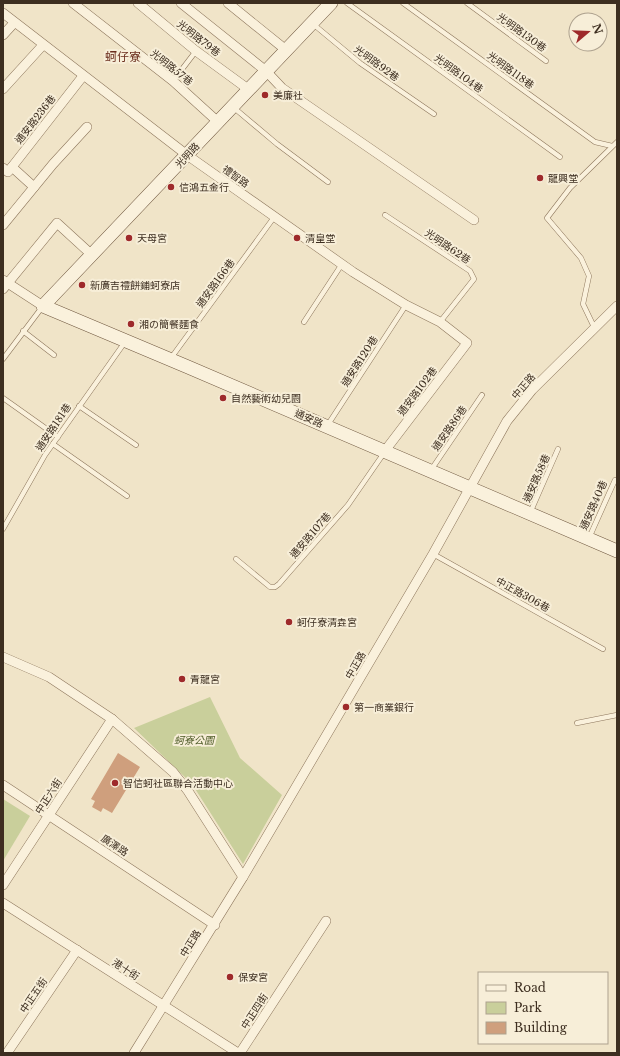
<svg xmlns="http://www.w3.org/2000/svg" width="620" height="1056" viewBox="0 0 620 1056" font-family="'Libre Baskerville','Noto Sans TC','Noto Sans JP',serif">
	<rect width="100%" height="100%" fill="#f0e4c8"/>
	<g fill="#c9cf9b">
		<polygon points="210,697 240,758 282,795 243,864 192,784 134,728"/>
		<polygon points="3,799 30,816 3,861"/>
	</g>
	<polygon fill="#cf9f7d" points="118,753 140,767 112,813 103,808 101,812 92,807 95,801 91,799"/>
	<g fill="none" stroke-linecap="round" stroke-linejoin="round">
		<defs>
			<g id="lane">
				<polyline points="347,3 560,157"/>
				<polyline points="403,3 595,142 612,146"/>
				<polyline points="467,3 546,61"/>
				<polyline points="313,24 360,63 434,114"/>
				<polyline points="173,81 196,51"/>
				<polyline points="233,107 277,144 328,182"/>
				<polyline points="385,215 470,271 474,279 440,322"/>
				<polyline points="304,322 342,264"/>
				<polyline points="595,329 583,304 589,276 581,258 547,218 570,188 617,142"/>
				<polyline points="23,331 54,355"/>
				<polyline points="171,358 275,216"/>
				<polyline points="3,359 43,306"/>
				<polyline points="3,398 58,437"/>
				<polyline points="79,406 136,445"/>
				<polyline points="327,426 406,305"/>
				<polyline points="53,444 127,496"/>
				<polyline points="431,470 482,395"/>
				<polyline points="530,513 558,449"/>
				<polyline points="3,529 45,455 125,342"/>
				<polyline points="589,538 615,480"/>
				<polyline points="433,554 603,649"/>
				<polyline points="236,559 270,587 275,587 279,584 348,505 384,453"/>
				<polyline points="577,723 617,715"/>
			</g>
			<g id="street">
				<polyline points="73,3 173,81 217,121"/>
				<polyline points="138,3 196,51 248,89"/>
				<polyline points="181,3 266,71 282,88 474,220"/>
				<polyline points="228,3 286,50"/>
				<polyline points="3,13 187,155 353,272 406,305 440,322 467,343 384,452"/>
				<polyline points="3,35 14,23"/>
				<polyline points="3,89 43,45"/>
				<polyline points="12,167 34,187"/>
				<polyline points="3,168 8,172 83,76"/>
				<polyline points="3,225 53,164 87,127"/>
				<polyline points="3,280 43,306"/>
				<polyline points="3,289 57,223 92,255"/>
				<polyline points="3,657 49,677 112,719 173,772 188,791 243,877"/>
				<polyline points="3,785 215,925"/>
				<polyline points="3,885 112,719"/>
				<polyline points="3,903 238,1053"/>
				<polyline points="7,1053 77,950"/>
				<polyline points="134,1053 243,877 433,554 507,421 532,390 617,306"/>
				<polyline points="240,1053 326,921"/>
			</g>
			<polyline id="secondary" points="331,3 43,306 188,367 617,551"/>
		</defs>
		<use href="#lane" stroke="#8d765c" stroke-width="5.5"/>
		<use href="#street" stroke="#8d765c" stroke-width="10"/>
		<use href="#secondary" stroke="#6f573f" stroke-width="14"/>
		<use href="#lane" stroke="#faf1dc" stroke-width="4.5"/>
		<use href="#street" stroke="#faf1dc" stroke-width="9"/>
		<use href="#secondary" stroke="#faf1dc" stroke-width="13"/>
	</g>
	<g fill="#9e2a2b" stroke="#f7eed8" stroke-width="1.5">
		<circle cx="265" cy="95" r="4"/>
		<circle cx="540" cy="178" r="4"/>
		<circle cx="171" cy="187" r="4"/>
		<circle cx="129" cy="238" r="4"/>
		<circle cx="297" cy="238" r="4"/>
		<circle cx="82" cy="285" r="4"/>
		<circle cx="131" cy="324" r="4"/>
		<circle cx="223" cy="398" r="4"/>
		<circle cx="289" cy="622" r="4"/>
		<circle cx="182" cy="679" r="4"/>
		<circle cx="346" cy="707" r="4"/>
		<circle cx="115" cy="783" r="4"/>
		<circle cx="230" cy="977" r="4"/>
	</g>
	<g text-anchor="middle" stroke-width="4" stroke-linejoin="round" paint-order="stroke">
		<g font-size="10" fill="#3d2e20" stroke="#f7eed8">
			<text transform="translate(522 32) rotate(36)" y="4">光明路130巷</text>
			<text transform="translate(199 38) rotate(38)" y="4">光明路79巷</text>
			<text transform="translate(377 63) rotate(36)" y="4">光明路92巷</text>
			<text transform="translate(172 67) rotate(39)" y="4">光明路57巷</text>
			<text transform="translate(511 70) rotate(36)" y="4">光明路118巷</text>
			<text transform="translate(459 73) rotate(36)" y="4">光明路104巷</text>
			<text transform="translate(35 119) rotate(-52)" y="4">通安路236巷</text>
			<text transform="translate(187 155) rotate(-47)" y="4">光明路</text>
			<text transform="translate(236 176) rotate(35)" y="4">禮智路</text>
			<text transform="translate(448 246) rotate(34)" y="4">光明路62巷</text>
			<text transform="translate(215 283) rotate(-54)" y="4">通安路166巷</text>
			<text transform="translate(359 361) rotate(-57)" y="4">通安路120巷</text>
			<text transform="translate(523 386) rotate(-49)" y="4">中正路</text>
			<text transform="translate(417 391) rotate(-53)" y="4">通安路102巷</text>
			<text transform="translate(309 418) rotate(23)" y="4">通安路</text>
			<text transform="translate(53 427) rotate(-56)" y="4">通安路181巷</text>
			<text transform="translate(449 428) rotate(-55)" y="4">通安路86巷</text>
			<text transform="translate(536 478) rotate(-66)" y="4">通安路58巷</text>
			<text transform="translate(593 505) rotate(-66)" y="4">通安路40巷</text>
			<text transform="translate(310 535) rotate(-49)" y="4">通安路107巷</text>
			<text transform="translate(523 594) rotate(29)" y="4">中正路306巷</text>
			<text transform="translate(355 665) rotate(-60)" y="4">中正路</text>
			<text transform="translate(48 796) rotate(-57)" y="4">中正六街</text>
			<text transform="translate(115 845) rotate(34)" y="4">廣澤路</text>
			<text transform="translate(190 943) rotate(-58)" y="4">中正路</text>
			<text transform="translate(126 969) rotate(33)" y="4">港十街</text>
			<text transform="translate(33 995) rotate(-56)" y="4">中正五街</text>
			<text transform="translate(254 1011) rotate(-57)" y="4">中正四街</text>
		</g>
		<g font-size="10" fill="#3d2e20" stroke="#f7eed8" text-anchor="start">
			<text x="273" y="99">美廉社</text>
			<text x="548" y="182">龍興堂</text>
			<text x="179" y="191">信鴻五金行</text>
			<text x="137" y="242">天母宮</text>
			<text x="305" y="242">清皇堂</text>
			<text x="90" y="289">新廣吉禮餅鋪蚵寮店</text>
			<text x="139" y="328">湘の簡餐麵食</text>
			<text x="231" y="402">自然藝術幼兒園</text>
			<text x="297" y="626">蚵仔寮清垚宮</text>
			<text x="190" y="683">青龍宮</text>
			<text x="354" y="711">第一商業銀行</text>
			<text x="123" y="787">智信蚵社區聯合活動中心</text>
			<text x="238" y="981">保安宮</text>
		</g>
		<g font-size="10" font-style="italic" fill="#4d5a26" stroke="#f7eed8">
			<text x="194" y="744">蚵寮公園</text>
		</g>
		<g font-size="12" fill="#6b2e1e" stroke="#f7eed8">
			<text x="123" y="61">蚵仔寮</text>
		</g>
	</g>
	<rect width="620" height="1056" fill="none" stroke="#3d2e20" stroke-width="8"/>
	<rect x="478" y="972" width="130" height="72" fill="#f7eed8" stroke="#ada18e"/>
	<rect x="486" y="985" width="20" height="6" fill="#faf1dc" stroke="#ada18e"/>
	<text x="514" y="992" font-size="12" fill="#3d2e20">Road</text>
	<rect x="486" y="1002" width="20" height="12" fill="#c9cf9b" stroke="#ada18e"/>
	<text x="514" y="1012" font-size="12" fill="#3d2e20">Park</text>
	<rect x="486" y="1022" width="20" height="12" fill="#cf9f7d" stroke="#ada18e"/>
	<text x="514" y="1032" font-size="12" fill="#3d2e20">Building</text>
	<g transform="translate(588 32) rotate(71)"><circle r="19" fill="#f7eed8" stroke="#ada18e"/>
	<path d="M0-3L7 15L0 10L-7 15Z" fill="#9e2a2b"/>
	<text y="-6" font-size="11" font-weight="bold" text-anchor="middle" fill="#3d2e20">N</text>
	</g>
</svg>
